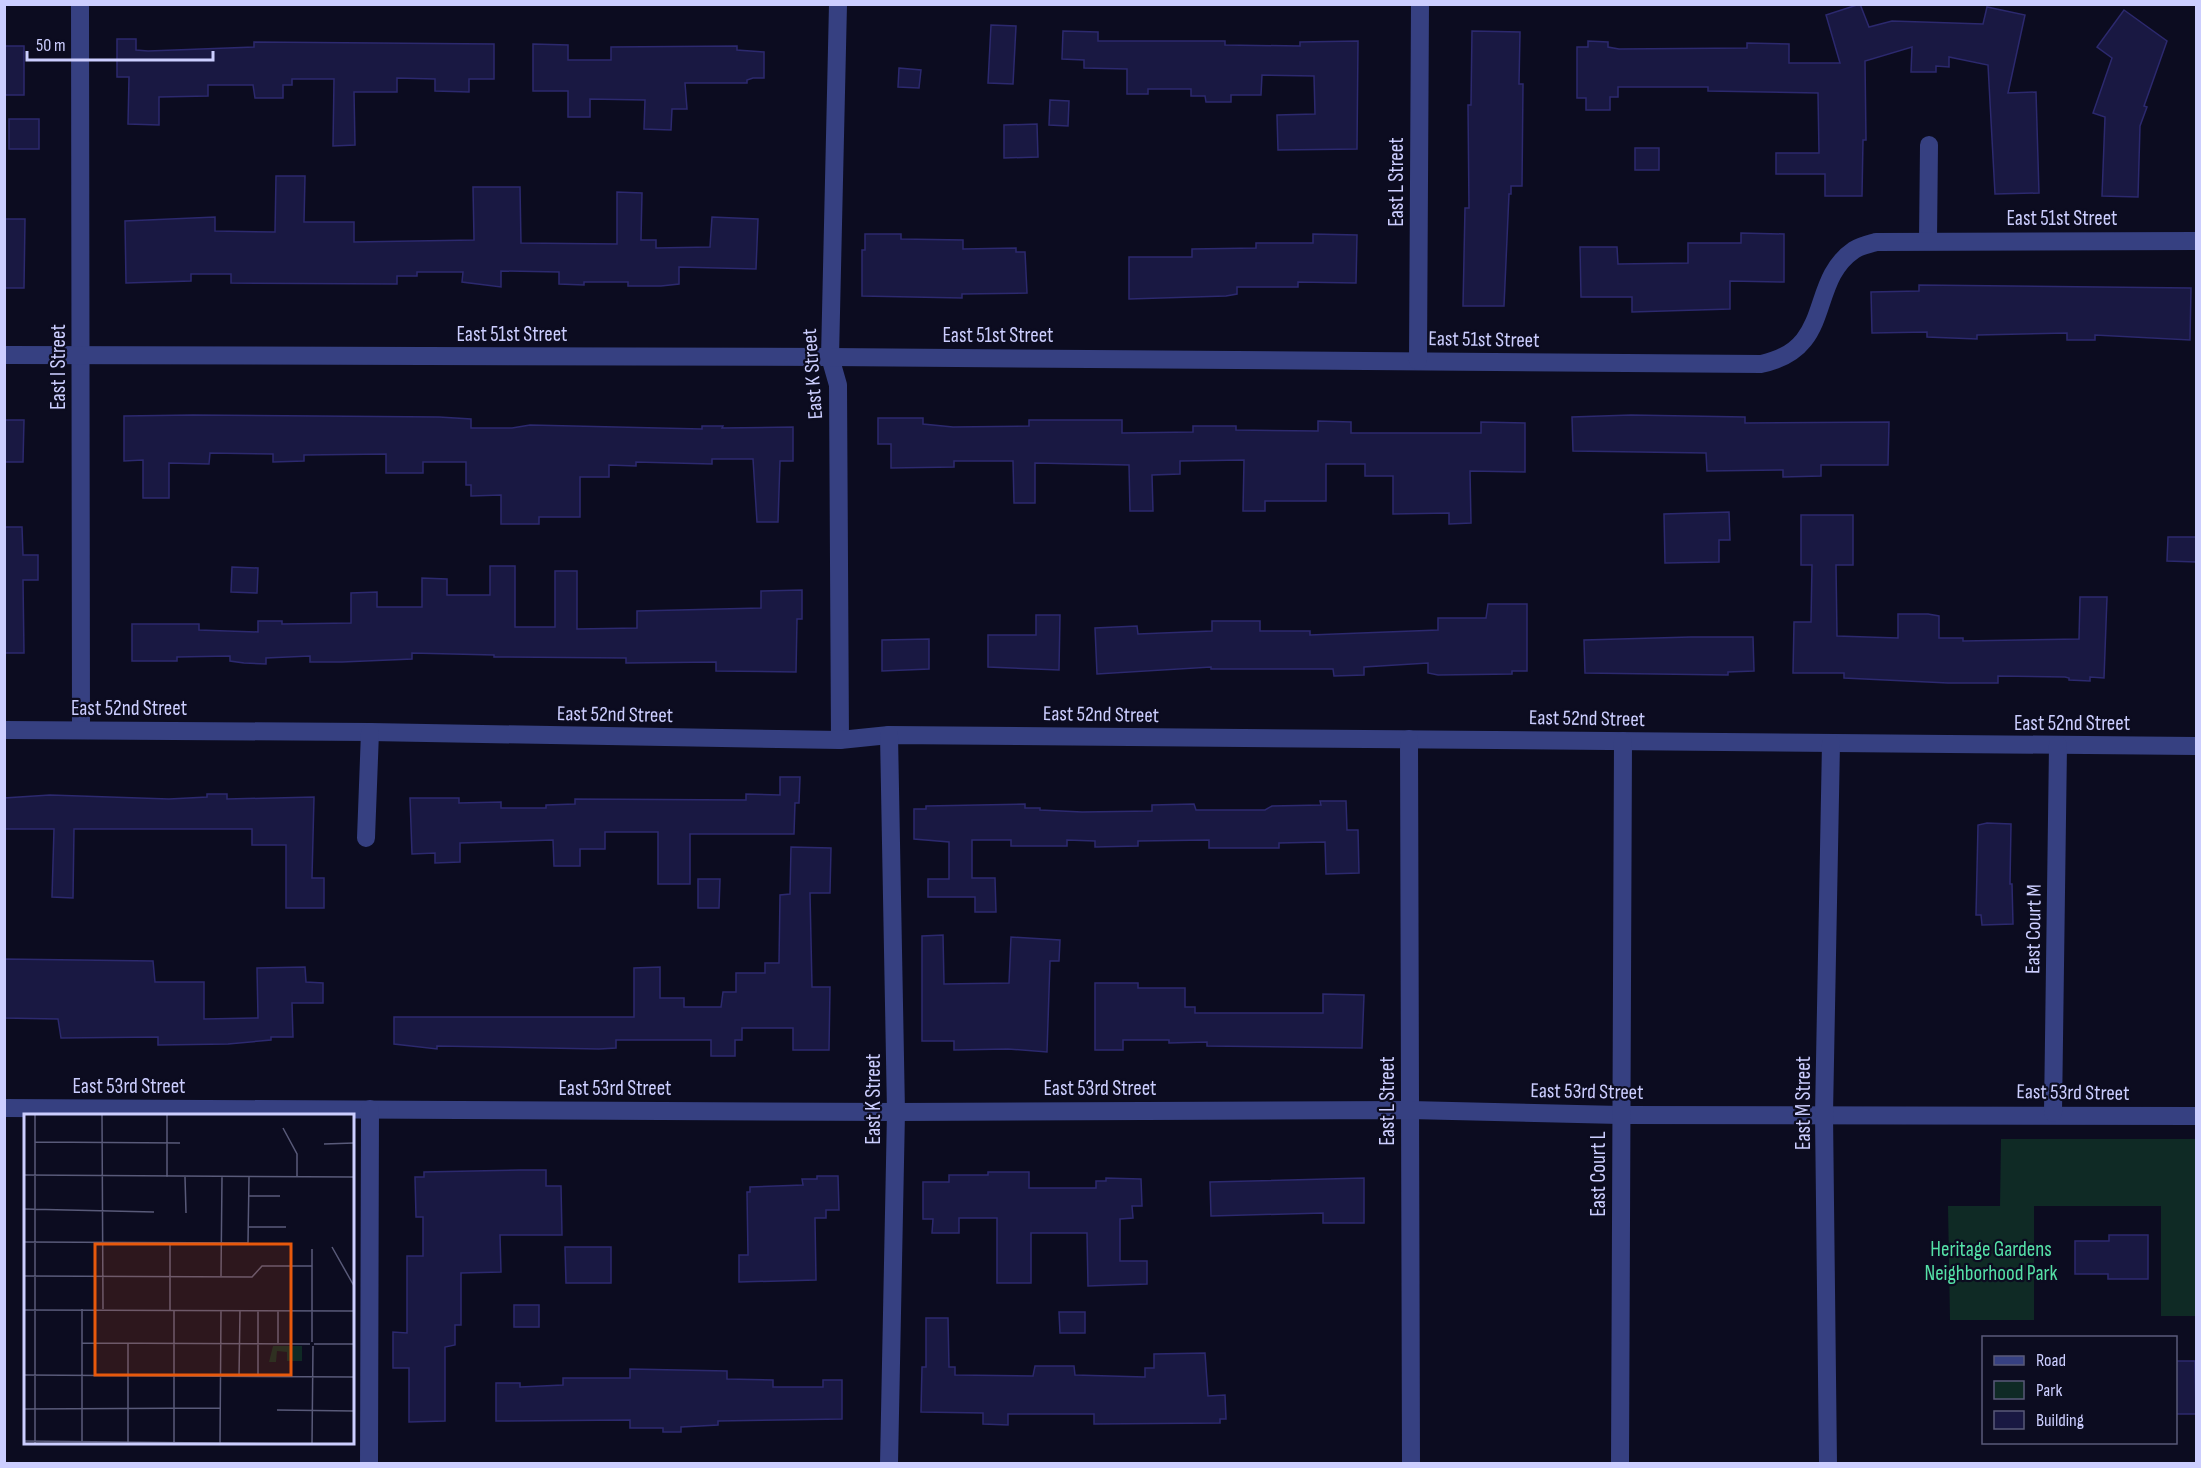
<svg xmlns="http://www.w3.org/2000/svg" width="2201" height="1468" viewBox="0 0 2201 1468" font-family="'Sofia Sans Condensed',sans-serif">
	<rect width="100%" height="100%" fill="#0c0c20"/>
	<polygon fill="#0f2a25" points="2001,1139 2196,1139 2196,1316 2161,1316 2161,1206 2034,1206 2034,1320 1950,1320 1948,1206 2000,1206"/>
	<g fill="#191842" stroke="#2c296e" stroke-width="1.5">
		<polygon points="1860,4 1869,27 1892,21 1983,24 1987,7 2025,15 2008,93 2036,92 2039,193 1995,194 1988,65 1949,57 1949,67 1936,66 1936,72 1911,72 1912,47 1865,61 1866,140 1863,140 1862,196 1825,196 1825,174 1776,174 1776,153 1819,153 1818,93 1708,91 1708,87 1618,87 1618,97 1610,97 1610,110 1586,110 1586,98 1577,98 1577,47 1588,47 1588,41 1608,42 1608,47 1619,49 1747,48 1747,43 1789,44 1789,63 1840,63 1826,15"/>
		<polygon points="2124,10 2167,41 2144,106 2147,107 2140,126 2138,197 2102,196 2105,117 2093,113 2112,58 2097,47"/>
		<polygon points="991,25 1016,26 1013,84 988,83"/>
		<polygon points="1063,31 1098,32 1098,41 1225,41 1225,45 1300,46 1300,42 1358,41 1357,149 1278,150 1277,115 1315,114 1314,76 1262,75 1261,95 1231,95 1231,102 1206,102 1205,96 1191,96 1191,89 1148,89 1148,94 1127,94 1127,69 1084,68 1084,60 1062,59"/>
		<polygon points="1472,31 1520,32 1519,84 1523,84 1522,186 1511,186 1511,194 1509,194 1504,306 1463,306 1465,208 1469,208 1468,105 1471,105"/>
		<polygon points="117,39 136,39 136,50 148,51 254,47 254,42 494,44 494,79 469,79 469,92 435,91 435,79 397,78 397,92 354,92 355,145 333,146 334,79 292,79 292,85 283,85 283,98 255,98 253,85 208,85 208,96 159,97 159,125 128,124 129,77 117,77"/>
		<polygon points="533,44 568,45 568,60 611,60 611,47 737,46 737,50 764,52 764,78 753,78 747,80 747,83 685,83 687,109 672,109 671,130 644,129 645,100 590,99 590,117 568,117 568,91 533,91"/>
		<rect x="4" y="46" width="20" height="49"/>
		<polygon points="899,68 921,70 919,88 898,87"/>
		<polygon points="1050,100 1069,101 1068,126 1049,125"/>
		<rect x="9" y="119" width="30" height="30"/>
		<polygon points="1037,124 1038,157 1004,158 1004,125"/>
		<rect x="1635" y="148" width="24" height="22"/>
		<polygon points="276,176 305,176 304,222 354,222 354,242 474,240 473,187 520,187 521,243 617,244 617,192 642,193 641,240 656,240 656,248 710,247 712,217 758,219 756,269 679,267 679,284 661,286 628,286 628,282 584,282 584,285 559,284 559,272 501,271 501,287 462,282 463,272 417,272 417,276 397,276 397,284 231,283 231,274 191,274 191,281 126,283 125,221 215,217 215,231 275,232"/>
		<polygon points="4,219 25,219 24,288 4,288"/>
		<polygon points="1741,233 1784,234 1784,282 1730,281 1730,309 1632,312 1632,297 1581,297 1580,247 1617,247 1618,264 1688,263 1688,243 1741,243"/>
		<polygon points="865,234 901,234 901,239 963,240 963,249 1016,248 1016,252 1025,252 1027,293 962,294 962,298 862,296 862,250 865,250"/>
		<polygon points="1313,234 1357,235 1356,283 1298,282 1298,287 1237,287 1237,294 1226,296 1129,299 1129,257 1192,257 1192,249 1256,248 1256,243 1313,243"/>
		<polygon points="1919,285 2191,288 2190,340 2095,335 2095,340 2067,340 2067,333 1977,335 1977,339 1927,337 1927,332 1872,333 1871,292 1919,291"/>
		<polygon points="193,415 439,417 471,419 471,428 512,428 530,425 702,429 702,426 723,426 722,428 793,427 793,461 780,461 778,522 757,522 753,459 712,459 712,464 636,462 636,466 609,465 609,477 580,477 580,517 539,517 539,524 501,524 501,495 471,496 471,485 466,485 466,462 423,462 423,473 386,473 386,454 304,455 304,461 273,462 273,454 210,453 209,464 169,463 169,498 143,498 143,460 124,461 124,416"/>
		<polygon points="1631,415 1745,417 1745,423 1889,422 1888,465 1821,465 1821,476 1783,477 1783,470 1707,471 1706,453 1573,451 1572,417"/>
		<polygon points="878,418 923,418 923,424 953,427 1029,426 1029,420 1122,420 1122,433 1193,432 1193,426 1236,426 1236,430 1318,431 1318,421 1351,422 1351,433 1481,433 1481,422 1525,423 1525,472 1470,471 1471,523 1449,524 1449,513 1393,514 1393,476 1365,476 1365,464 1326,464 1326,501 1265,501 1265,511 1243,511 1244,460 1180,461 1180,474 1152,475 1153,511 1130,511 1129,465 1035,463 1035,503 1014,503 1013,461 954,461 954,467 891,468 891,444 878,444"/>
		<polygon points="4,420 24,420 23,462 4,462"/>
		<polygon points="1729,512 1730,540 1719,540 1719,562 1665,563 1664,514"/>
		<polygon points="1801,515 1853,515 1853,565 1836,565 1837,636 1898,638 1898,614 1928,614 1939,616 1939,638 1963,638 1963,641 2079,639 2080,597 2107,597 2104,678 2090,677 2090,681 2069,680 2069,678 2065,677 1998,676 1998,683 1948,683 1844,678 1844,673 1793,673 1794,622 1811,622 1812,565 1801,565"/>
		<polygon points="4,527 22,527 23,555 38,555 38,580 23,580 24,653 4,653"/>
		<polygon points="2168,537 2196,537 2196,562 2167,561"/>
		<polygon points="490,566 515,566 515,627 555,627 555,571 577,571 577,629 637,628 637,611 761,608 761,591 802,590 802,619 797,619 796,672 716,671 716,662 626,663 626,658 494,657 494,655 412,653 412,659 342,662 310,662 310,656 266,658 266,664 244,663 230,661 230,656 177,657 177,661 132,661 132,624 199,624 199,630 258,632 258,621 282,621 282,624 351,623 351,593 377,592 377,607 422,607 422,578 447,579 447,595 490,595"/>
		<polygon points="232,567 258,568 257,593 231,592"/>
		<polygon points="1488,604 1527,604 1527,671 1512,671 1512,674 1438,675 1428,673 1428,663 1364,667 1364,675 1334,676 1333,669 1211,669 1211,667 1097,674 1095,628 1137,626 1138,634 1212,631 1212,621 1260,621 1260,631 1310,631 1310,635 1438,630 1438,618 1486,618"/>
		<polygon points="1036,615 1060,615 1059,670 988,667 988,635 1036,635"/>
		<polygon points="1691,637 1753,637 1754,671 1728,672 1728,675 1585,673 1584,640"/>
		<polygon points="929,639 929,669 882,671 882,640"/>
		<polygon points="780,777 800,777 799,803 795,803 794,834 690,834 690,884 658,884 658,832 605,832 605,849 580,849 580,866 554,866 553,840 460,843 460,862 435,863 435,853 412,854 410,798 459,798 459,803 501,802 501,808 546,808 546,805 575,804 575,799 746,800 746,794 780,795"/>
		<polygon points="207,794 227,794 227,799 314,797 312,878 324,878 324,908 286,908 286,845 252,845 252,829 74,829 73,898 52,897 54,829 4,829 4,798 50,795 169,799 207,797"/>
		<polygon points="1320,801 1346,801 1347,830 1358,830 1359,873 1326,874 1325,842 1279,843 1279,848 1209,848 1209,840 1138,841 1138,846 1095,847 1095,841 1067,840 1067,846 1011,846 1011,840 972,840 972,878 995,878 996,912 975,912 975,897 928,897 928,879 949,879 949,842 914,839 914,809 926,809 926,806 1025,804 1025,808 1040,808 1040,810 1082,812 1152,811 1152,805 1194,804 1196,810 1265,810 1272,806 1321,805"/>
		<polygon points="1987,823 2011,824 2010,884 2012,884 2013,924 1982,925 1981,915 1976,915 1978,825"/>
		<polygon points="791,847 831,848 830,893 810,893 812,987 830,987 829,1050 793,1050 793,1028 742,1028 742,1040 735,1040 735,1056 711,1056 711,1040 616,1040 616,1048 599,1049 437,1046 437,1049 394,1044 394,1017 634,1017 634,968 660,967 660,998 684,998 684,1007 721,1007 723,992 736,992 736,973 765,973 765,963 779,963 780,895 790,894"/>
		<polygon points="698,879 720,879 719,908 698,908"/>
		<polygon points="943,935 944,984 1009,983 1011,937 1060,940 1059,961 1050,961 1047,1052 1008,1049 954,1050 954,1041 922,1041 922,936"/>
		<polygon points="4,959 153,961 155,982 204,982 204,1019 258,1018 257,968 305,967 306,982 323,983 323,1003 292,1003 293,1037 271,1037 271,1040 228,1044 158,1045 158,1037 61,1038 58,1019 4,1018"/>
		<polygon points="1095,983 1138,983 1138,988 1185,988 1185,1007 1195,1007 1195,1013 1323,1013 1323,994 1364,995 1362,1048 1207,1046 1207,1042 1169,1043 1169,1040 1123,1040 1123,1050 1095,1050"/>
		<polygon points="519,1170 546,1170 546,1186 561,1186 562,1235 500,1235 501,1272 461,1273 461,1325 455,1325 455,1345 445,1347 445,1421 409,1422 409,1368 393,1368 393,1332 407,1333 407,1256 423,1256 423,1217 416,1217 415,1177 424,1177 424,1172"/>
		<polygon points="988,1172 1029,1172 1029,1188 1096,1188 1096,1181 1106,1181 1106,1178 1141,1179 1142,1206 1132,1206 1133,1218 1120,1219 1120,1261 1147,1261 1147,1284 1088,1286 1087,1233 1031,1233 1031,1283 997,1283 997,1218 959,1218 959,1233 932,1233 933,1219 923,1219 923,1182 949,1182 949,1175 988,1175"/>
		<polygon points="817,1176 838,1176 839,1210 826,1210 826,1218 815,1218 816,1280 739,1282 739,1255 748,1255 747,1192 750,1192 750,1187 803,1185 802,1179 817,1179"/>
		<polygon points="1364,1178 1364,1223 1323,1223 1323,1213 1211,1216 1210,1182"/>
		<polygon points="2109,1235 2148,1235 2148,1279 2108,1279 2108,1274 2075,1274 2075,1241 2109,1241"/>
		<polygon points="565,1247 611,1247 611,1283 566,1283"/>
		<rect x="514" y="1305" width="25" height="22"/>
		<polygon points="1059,1312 1085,1312 1085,1333 1060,1333"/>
		<polygon points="926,1318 948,1318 949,1367 955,1367 955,1375 1033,1376 1035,1366 1074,1366 1075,1375 1145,1377 1145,1368 1154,1368 1154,1354 1205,1353 1208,1396 1225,1395 1226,1419 1220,1419 1220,1423 1094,1424 1094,1414 1008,1414 1008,1425 983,1424 983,1413 921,1412 922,1367 926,1367"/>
		<polygon points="2175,1361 2195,1361 2196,1414 2175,1414"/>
		<polygon points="630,1369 727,1371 727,1379 773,1380 773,1387 823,1387 823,1380 842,1380 842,1419 718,1421 718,1425 681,1427 681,1432 663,1432 663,1428 630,1428 630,1420 496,1421 496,1383 520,1383 520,1387 563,1385 563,1378 630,1378"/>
	</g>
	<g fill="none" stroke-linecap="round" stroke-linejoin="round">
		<g stroke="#364081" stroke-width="18">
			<polyline points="80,4 81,730"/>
			<polyline points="838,4 830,357 838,385 840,740"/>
			<polyline points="1928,240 1929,145"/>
			<path d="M4,355L830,357L1761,364C1835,349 1807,282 1854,250C1860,246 1869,244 1876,242L2196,241"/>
			<polyline points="1418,361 1420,4"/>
			<polyline points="4,730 370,732 840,740 889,735 2196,746"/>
			<polyline points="889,735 896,1112 889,1464"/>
			<polyline points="1409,739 1411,1464"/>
			<polyline points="366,838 370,732"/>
			<polyline points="4,1108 896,1112 1410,1110 1620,1115 2196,1116"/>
			<polyline points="2053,1113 2058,745"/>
			<polyline points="369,1464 370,1109"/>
			<polyline points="1620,1464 1623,741"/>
			<polyline points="1828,1464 1824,1114 1831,743"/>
		</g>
	</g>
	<g text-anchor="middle" stroke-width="4.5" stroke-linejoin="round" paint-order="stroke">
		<g font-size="21" fill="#ccceff" stroke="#0c0c20">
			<text transform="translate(1396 182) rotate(-90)" y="7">East L Street</text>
			<text x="2062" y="225">East 51st Street</text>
			<text x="512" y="341">East 51st Street</text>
			<text x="998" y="342">East 51st Street</text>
			<text transform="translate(1484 339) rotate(1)" y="7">East 51st Street</text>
			<text transform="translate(58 367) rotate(-90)" y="7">East I Street</text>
			<text transform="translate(812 374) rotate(-94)" y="7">East K Street</text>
			<text x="129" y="715">East 52nd Street</text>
			<text transform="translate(615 714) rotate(1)" y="7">East 52nd Street</text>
			<text transform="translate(1101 714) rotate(1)" y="7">East 52nd Street</text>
			<text transform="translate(1587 718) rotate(1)" y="7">East 52nd Street</text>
			<text x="2072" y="730">East 52nd Street</text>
			<text transform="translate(2033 929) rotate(-89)" y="7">East Court M</text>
			<text x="129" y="1093">East 53rd Street</text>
			<text x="615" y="1095">East 53rd Street</text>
			<text x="1100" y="1095">East 53rd Street</text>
			<text transform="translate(1587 1091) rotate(1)" y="7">East 53rd Street</text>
			<text transform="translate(2073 1092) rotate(1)" y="7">East 53rd Street</text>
			<text transform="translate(873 1099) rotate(-90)" y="7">East K Street</text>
			<text transform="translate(1387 1101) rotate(-90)" y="7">East L Street</text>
			<text transform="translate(1803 1103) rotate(-90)" y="7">East M Street</text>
			<text transform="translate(1598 1174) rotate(-90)" y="7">East Court L</text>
		</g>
		<g font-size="21" fill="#55e1a7" stroke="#0c0c20">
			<text x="1991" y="1256">Heritage Gardens<tspan x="1991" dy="24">Neighborhood Park</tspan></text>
		</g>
	</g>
	<g transform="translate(24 1114)">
		<rect width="330" height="330" fill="#0c0c20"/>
		<path d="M249,232H278V247H263V238L253,237L252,248H245Z" fill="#0f2a25"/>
		<path fill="none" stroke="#595a79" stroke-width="1.5" d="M11,0V330M78,0L79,195M259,14L273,40V63M11,28L156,29M300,30L330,29M0,61L330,63M143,63V0M161,63L162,99M225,82H256M0,95L130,98M224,113H262M0,128L224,129L225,63M146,129V196M308,133L330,172M0,162L228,163L238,152H288M197,162L198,63M0,196L330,197M150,196V329M288,228V135M58,229L286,230M254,229V197M290,230H330M0,261L330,263M215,263L216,196M234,263V196M0,295L197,294M253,296L330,297M0,327L280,330M58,328V195M104,329V229M196,329L197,196M288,330L289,232"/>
		<path fill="#e8590c" fill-opacity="0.15" stroke="#e8590c" stroke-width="3" d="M71,130H267V261H71Z"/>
		<rect width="330" height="330" fill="none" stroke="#ccceff" stroke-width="3"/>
	</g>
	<rect width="2201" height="1468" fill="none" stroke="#ccceff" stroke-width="12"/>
	<rect x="1982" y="1336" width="195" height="108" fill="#0c0c20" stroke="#595a79" stroke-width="1.5"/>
	<rect x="1994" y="1356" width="30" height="9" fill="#364081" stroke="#595a79" stroke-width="1.5"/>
	<text x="2036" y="1366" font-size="18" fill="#ccceff">Road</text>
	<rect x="1994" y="1381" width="30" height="18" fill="#0f2a25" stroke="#595a79" stroke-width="1.5"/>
	<text x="2036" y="1396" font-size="18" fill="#ccceff">Park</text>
	<rect x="1994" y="1411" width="30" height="18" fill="#191842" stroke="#595a79" stroke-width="1.5"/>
	<text x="2036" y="1426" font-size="18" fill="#ccceff">Building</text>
	<path d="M27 51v9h186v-9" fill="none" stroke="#ccceff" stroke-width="3"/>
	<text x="36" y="51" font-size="18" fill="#ccceff" stroke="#0c0c20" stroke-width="4.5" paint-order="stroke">50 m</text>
</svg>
